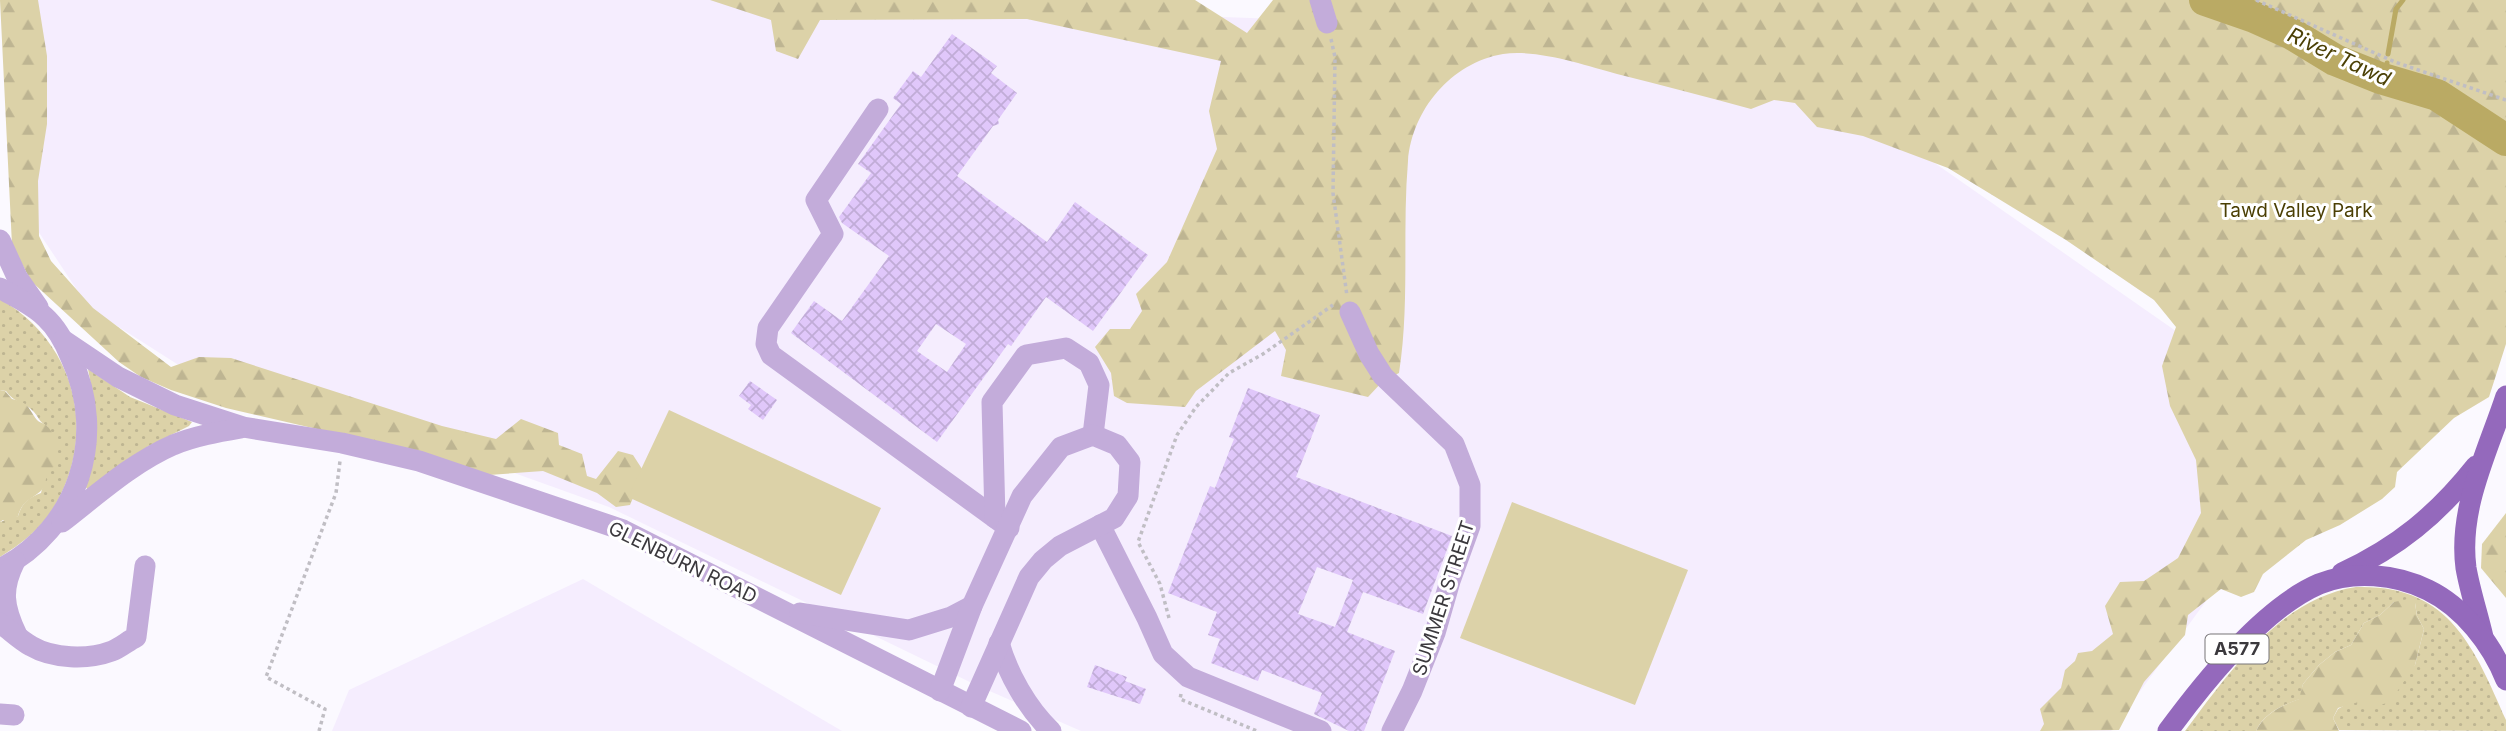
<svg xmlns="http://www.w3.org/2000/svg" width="2506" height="731" viewBox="0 0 2506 731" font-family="Inter,sans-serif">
	<defs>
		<pattern id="grass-dots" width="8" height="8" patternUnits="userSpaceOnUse" patternTransform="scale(1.75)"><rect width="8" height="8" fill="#dcd2a8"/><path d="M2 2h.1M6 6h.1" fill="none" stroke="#beb592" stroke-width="1.8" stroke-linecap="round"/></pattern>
		<pattern id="forest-firs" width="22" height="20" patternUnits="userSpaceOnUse" patternTransform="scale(1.75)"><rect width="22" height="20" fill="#dcd2a8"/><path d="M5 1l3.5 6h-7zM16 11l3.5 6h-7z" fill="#beb592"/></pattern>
		<pattern id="building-cross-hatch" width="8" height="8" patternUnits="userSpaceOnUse" patternTransform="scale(1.75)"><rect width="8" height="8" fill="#e0c7fa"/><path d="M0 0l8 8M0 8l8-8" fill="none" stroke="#c1acd7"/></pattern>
	</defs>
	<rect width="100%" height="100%" fill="#fbf9ff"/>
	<g fill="#f5edfe">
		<polygon points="25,0 742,0 1424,24 1830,90 2183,336 2239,556 2111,731 1081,731 976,685 609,507 342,411 177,364 89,308 38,231"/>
		<polygon points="583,579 842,731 332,731 349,690"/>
	</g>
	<g fill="url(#grass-dots)">
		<path d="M0,299C75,342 99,432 54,507C41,529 21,544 0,557V522L18,516C22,503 28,498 41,493L46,473L48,427C37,420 40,418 33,411C25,402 14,403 6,391L0,390Z"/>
		<polygon points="88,369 130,397 192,422 189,426 147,447 88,490 85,486 91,385"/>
		<path d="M2356,587C2449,584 2474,647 2506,720V731L2339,730L2333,718L2338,709L2415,665L2424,629L2417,616L2415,603L2394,602L2380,615L2364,623L2351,645L2335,652L2319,665L2303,684L2300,699C2283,705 2264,713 2256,731H2185C2229,673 2279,599 2356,587Z"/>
	</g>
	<g fill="url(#forest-firs)">
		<polygon points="0,0 38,0 47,56 47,124 38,181 39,236 51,261 93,308 171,367 199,357 231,358 442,426 496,439 521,419 558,433 559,445 582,454 587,476 596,479 618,451 633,455 644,472 630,505 616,507 597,493 543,471 489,475 382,444 226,408 171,390 141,377 119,362 31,281 12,245"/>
		<path d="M710,0H1195L1247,33L1273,0H2506V344L2489,397L2454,418L2397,472L2395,487L2382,499L2340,525L2306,540L2263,574L2254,592L2241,597L2221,589L2188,615L2185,635L2144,682L2119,730L2040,731L2044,724L2040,709L2061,688L2065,670L2075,661L2078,653L2092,651L2113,634L2105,606L2120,582L2144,581L2178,558L2201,513L2196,460L2170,406L2162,366L2176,327L2154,300L2066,240L1948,168L1863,136L1817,127L1795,103L1774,100L1751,109C1707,97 1662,85 1617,74C1584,65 1538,49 1503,54C1451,63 1412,110 1408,161C1402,232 1410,303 1399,373L1383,381L1368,397L1281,376L1286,350L1275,331L1196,391L1185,407L1127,403L1114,396L1111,373L1095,347L1110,329H1130L1142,311L1136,294L1167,262L1217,149L1209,111L1221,61L1027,19L820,20L798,59L776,51L771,20Z"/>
		<path d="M0,390L5,391L12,399C30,403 27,407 37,420C41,424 43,422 47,426C58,437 57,456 53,470L46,473C48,500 24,492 18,516L7,523L3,520L0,522Z"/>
		<polygon points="2506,513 2506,598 2481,568 2482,544"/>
		<path d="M2408,599L2415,603L2417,616L2424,629L2415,665L2390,702L2370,708L2362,701L2338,708L2333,718L2339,731H2256C2264,713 2283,705 2299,699L2303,684L2319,665L2335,652L2351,645L2364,623L2380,615L2394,602Z"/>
	</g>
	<g fill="#dcd2a8">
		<polygon points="669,410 881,508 841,595 628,497"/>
		<polygon points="1512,502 1688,570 1635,705 1460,638"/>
	</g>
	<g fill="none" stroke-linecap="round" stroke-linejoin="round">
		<g stroke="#baaa64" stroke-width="5">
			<polyline points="2388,54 2396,9 2403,0"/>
			<polyline points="2384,80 2387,63"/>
		</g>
		<polyline stroke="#baaa64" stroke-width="32" points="2205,0 2254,17 2292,34 2335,60 2380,78 2437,95 2506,140"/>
	</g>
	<g fill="url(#building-cross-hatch)" fill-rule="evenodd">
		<path d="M952,34L997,66L991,73L1017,93L998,120L999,124L993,126L957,176L1047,242L1075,202L1148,255L1093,331L1046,297L1011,346L1008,344L937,442L791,333L814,301L842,321L889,256L842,223L839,217L871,173L858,164L901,104L893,98L913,71L921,77ZM936,324L966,344L947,372L917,351Z"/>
		<polygon points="750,381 777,400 763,420 748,409 751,405 739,396"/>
		<path d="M1248,388L1320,415L1296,477L1452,536L1423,614L1363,592L1347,632L1395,651L1364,731H1349L1314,714L1322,693L1262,670L1258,681L1211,663L1220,639L1208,635L1217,612L1168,593L1210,486L1215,488L1234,439L1229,437ZM1317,567L1353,580L1335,627L1298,614Z"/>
		<polygon points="1095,665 1127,677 1125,681 1146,689 1140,704 1087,687"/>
	</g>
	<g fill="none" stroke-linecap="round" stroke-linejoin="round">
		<g stroke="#c0bec4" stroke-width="3.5" stroke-dasharray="3.5 3.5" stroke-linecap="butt">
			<polyline points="2256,0 2395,62 2506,100"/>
			<polyline points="1331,39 1335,57 1333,193 1347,296"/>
			<polyline points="1169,618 1160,584 1138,542 1177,435 1196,407 1229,373 1263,354 1333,305"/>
			<polyline points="1181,694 1180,699 1257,731"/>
			<polyline points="319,731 325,709 266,677 336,493 340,461"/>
		</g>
		<g stroke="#c3acda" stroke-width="21">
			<polyline points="1320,0 1327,23"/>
			<polyline points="878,109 816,200 833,234 768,328 766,344 771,355 1009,528"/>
			<polyline points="0,240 17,277 38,307"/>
			<path d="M0,288C15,297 33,305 45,317C57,328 65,343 71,358C108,437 78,529 0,569"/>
			<polyline points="1350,312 1369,354 1383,376 1454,444 1470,485 1470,526 1450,581 1435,633 1412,691 1392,731"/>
			<polyline points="63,340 118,377 175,405 243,427 342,443 419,461 623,530 1021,731"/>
			<polyline points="995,518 992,402 1026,355 1066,348 1089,363 1099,385 1093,435"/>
			<path d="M62,522C97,495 132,463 173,445C195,436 218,432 241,428"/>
			<polyline points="1100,525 1147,618 1163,654 1188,677 1321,731"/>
			<path d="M15,561C1,589 3,606 17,635"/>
			<polyline points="800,613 909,630 951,617 972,606"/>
			<path d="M0,623C10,630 20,640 31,646C53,659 88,660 112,651C120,648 128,641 136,637L145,566"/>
			<path d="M999,643C1008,674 1027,708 1051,731"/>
			<polyline points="940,691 972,606 1022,496 1061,447 1093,435 1117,445 1130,462 1128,496 1114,518 1060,546 1043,560 1029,577 971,707"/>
			<polyline points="0,714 14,715"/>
		</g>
		<g stroke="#9469bc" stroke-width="21">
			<path d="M2342,573C2398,547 2437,515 2476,466"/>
			<path d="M2483,637C2478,615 2470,591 2466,568C2458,508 2488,451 2506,396"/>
			<path d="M2168,731C2204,682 2263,608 2319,584C2353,570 2396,574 2428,590C2463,607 2492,644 2506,680"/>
		</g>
	</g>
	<g text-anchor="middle" stroke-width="6" stroke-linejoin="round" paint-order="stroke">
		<rect fill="#fff" stroke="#767477" stroke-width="2" x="2205.5" y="634.5" width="63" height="29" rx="5"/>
		<g font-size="18" font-weight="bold" fill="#3b393d">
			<text x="2237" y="655">A577</text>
		</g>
		<g font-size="19" fill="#4b3f04" stroke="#fff">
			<text x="2296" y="217">Tawd Valley Park</text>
		</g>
		<g font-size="19" fill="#3b393d" stroke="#fff">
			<text transform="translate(683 562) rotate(26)" y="7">GLENBURN ROAD</text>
			<text transform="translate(1443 598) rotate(-72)" y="7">SUMMER STREET</text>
		</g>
		<g font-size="21" font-style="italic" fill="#4b4005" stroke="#fff">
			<text transform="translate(2339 57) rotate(25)" y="7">River Tawd</text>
		</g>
	</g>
</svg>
